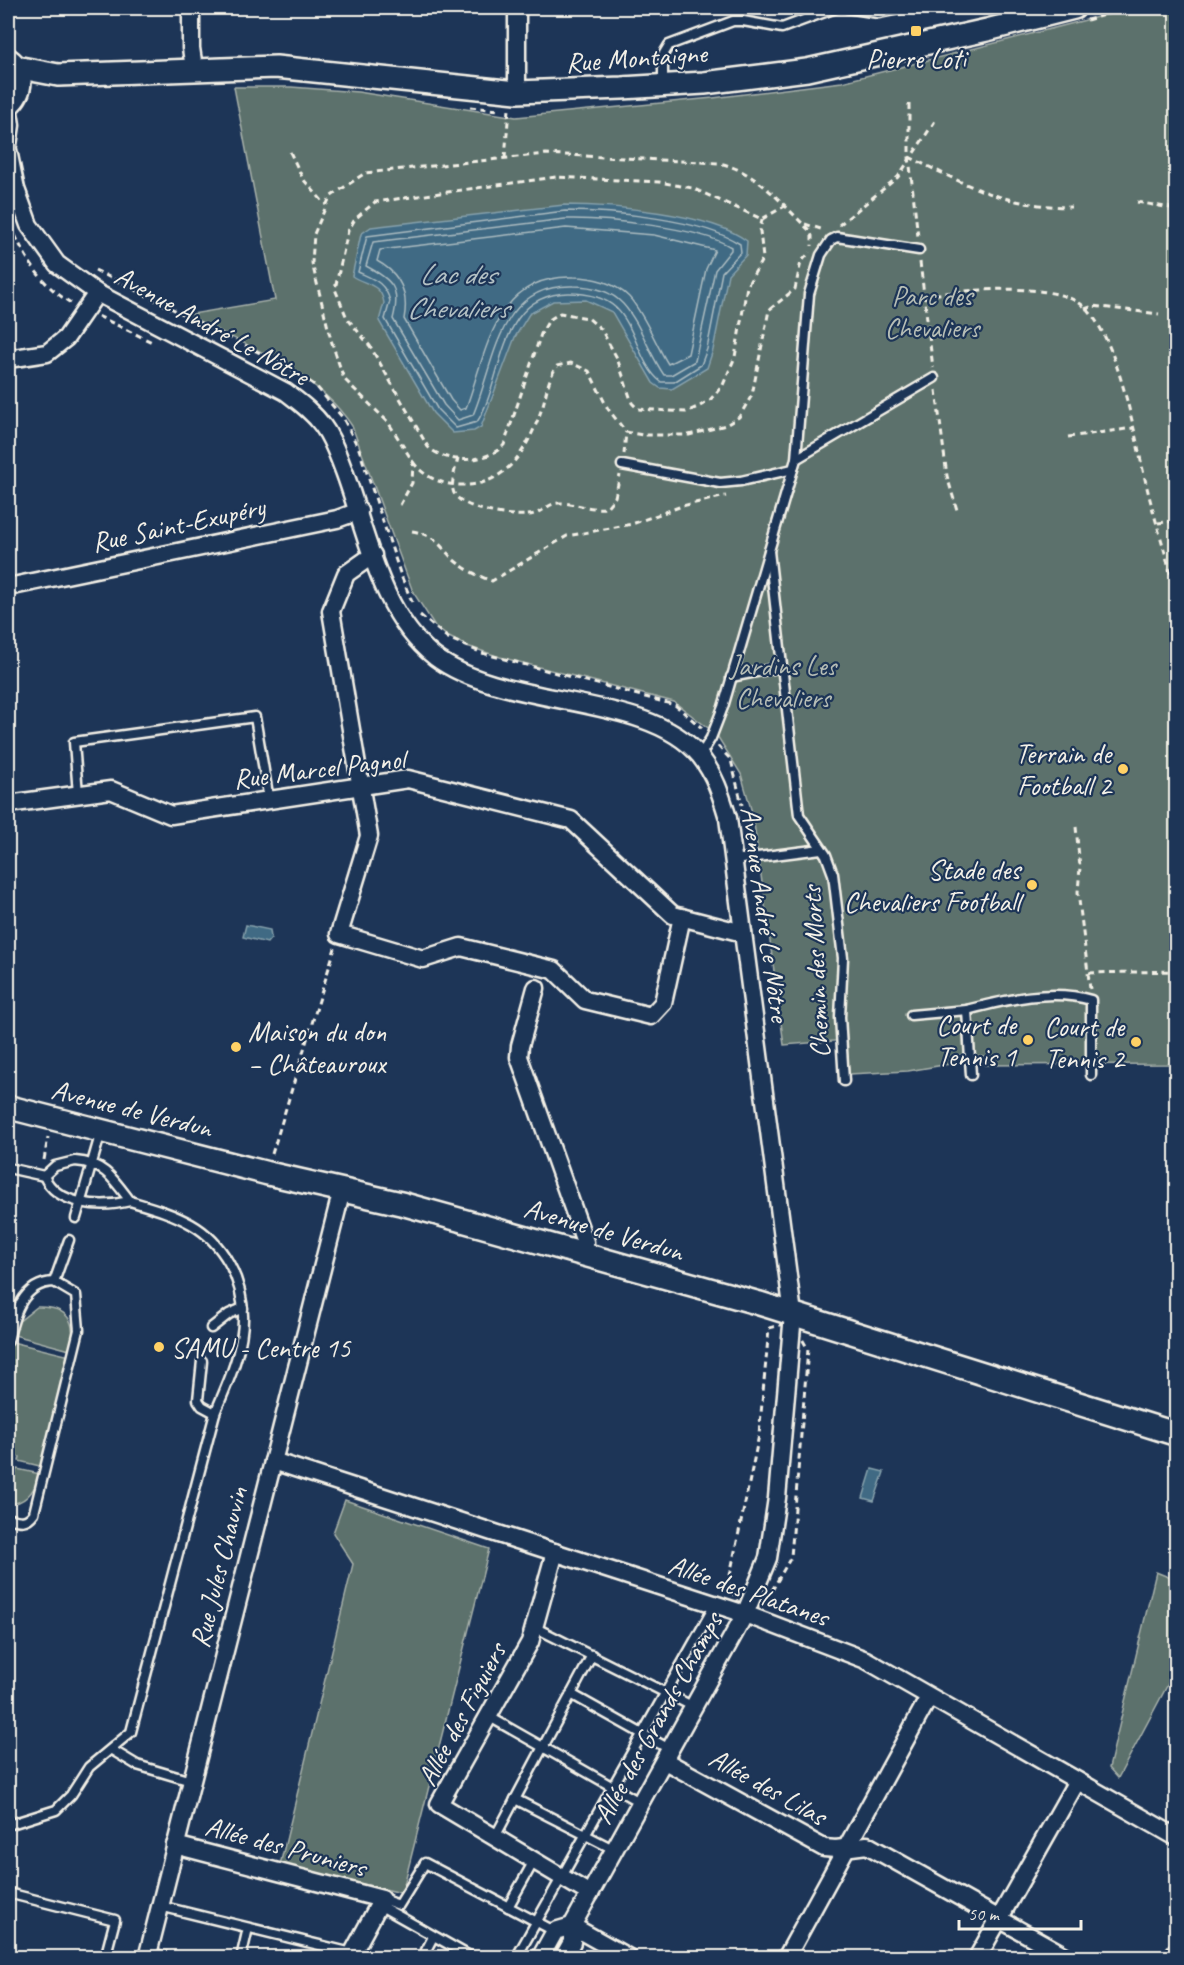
<svg xmlns="http://www.w3.org/2000/svg" width="1184" height="1965" viewBox="0 0 1184 1965" font-family="Caveat,sans-serif">
	<rect width="100%" height="100%" fill="#1d3557"/>
	<filter id="ink" filterUnits="userSpaceOnUse"><feTurbulence type="fractalNoise" baseFrequency=".0167" numOctaves="2"/><feDisplacementMap in="SourceGraphic" scale="12" xChannelSelector="R" yChannelSelector="G"/><feConvolveMatrix kernelMatrix="1 2 1 2 8 2 1 2 1" color-interpolation-filters="sRGB"/></filter>
	<g filter="url(#ink)">
		<g fill="#5c716c" stroke="#a8b1aa" stroke-width="1.5">
			<path d="M1133,8H1176V1064L985,1065V1056L955,1055V1063L908,1071L849,1074L846,1040L784,1045L753,816L741,774L716,734L674,702L500,657L467,646L447,636L435,626L413,592L352,426C315,370 244,344 186,315L275,300L234,87H291L358,92L516,117L713,98L842,82Z"/>
			<path d="M37,1307C67,1306 78,1321 70,1350L14,1335L17,1323Z"/>
			<polygon points="12,1342 70,1356 44,1467 19,1461 20,1457 8,1454 8,1362"/>
			<path d="M17,1469L40,1474C35,1490 26,1504 8,1504V1470L16,1472Z"/>
			<polygon points="345,1500 489,1549 402,1893 280,1865 353,1564 333,1533"/>
			<polygon points="1156,1572 1176,1580 1176,1669 1118,1778 1109,1768"/>
		</g>
		<g fill="#3f6b84" stroke="#87a1ac" stroke-width="1.5">
			<path d="M564,205C611,205 710,213 747,241L746,255L728,274L713,350L707,368L672,389L660,388L653,383L612,312L586,300L553,301L529,314L515,337L481,427L474,431L453,433L433,413L379,321L384,303C381,283 365,285 352,276L361,234L371,227Z"/>
			<polygon points="246,925 270,930 271,938 267,943 243,937"/>
			<polygon points="872,1469 884,1472 874,1501 863,1498"/>
		</g>
		<g fill="none" stroke-linecap="round" stroke-linejoin="round">
			<g stroke="#acbbc0" stroke-width="1.5">
				<path d="M565,211C612,211 701,219 740,244L741,252L722,272L707,349L701,365L674,382H661C639,365 636,327 616,308C603,296 585,293 569,293C496,294 505,379 477,422L456,428L438,410L385,319L390,301C385,282 373,279 358,272L367,236Z"/>
				<path d="M565,219C603,218 699,227 731,247V250L715,270L695,361L671,375H664C649,354 641,324 623,304C610,290 590,286 573,286C497,284 495,364 473,415L458,420L444,405L393,319C401,289 393,280 366,266L373,242Z"/>
				<path d="M566,228L654,235L715,250L706,269L688,354L668,364C655,343 645,315 629,297C615,283 594,277 574,277C495,274 487,351 466,408L460,410L451,400L404,319C409,293 401,274 377,261L380,250Z"/>
			</g>
			<defs>
				<g id="service">
					<polyline points="847,8 878,13 904,8"/>
					<polyline points="663,85 663,55 669,45 733,21 743,21 782,28 836,8"/>
					<polyline points="796,459 934,378"/>
					<polyline points="622,465 720,483 741,481 793,469"/>
					<polyline points="769,551 799,815 826,855 833,874 843,958 840,1017 844,1081"/>
					<polyline points="731,677 782,667"/>
					<polyline points="700,756 711,738 723,707 796,459 809,294 821,255 831,240 837,237 919,250"/>
					<polyline points="78,794 74,742 255,717 269,800"/>
					<polyline points="734,860 821,849"/>
					<path d="M967,1010C1006,1000 1051,988 1091,1000V1075"/>
					<polyline points="911,1015 967,1010 971,1075"/>
					<path d="M75,1161C104,1163 113,1178 130,1201C102,1208 57,1206 44,1176L55,1166Z"/>
					<polyline points="8,1168 44,1176"/>
					<polyline points="76,1218 101,1132"/>
					<polyline points="54,1282 69,1240"/>
					<polyline points="211,1328 229,1314 243,1308"/>
					<path d="M8,1341C14,1315 22,1283 54,1282L76,1295L79,1330L34,1513C26,1524 19,1521 8,1518"/>
					<polyline points="202,1361 198,1400 202,1406 215,1413"/>
					<polyline points="534,1627 694,1707"/>
					<polyline points="571,1694 671,1750"/>
					<polyline points="488,1716 641,1803"/>
					<polyline points="112,1750 137,1765 191,1781"/>
					<polyline points="515,1799 615,1850"/>
					<path d="M8,1825L56,1810L71,1795L89,1767L131,1732L215,1413C237,1362 258,1316 229,1263C220,1247 207,1233 191,1224C172,1213 150,1207 130,1201"/>
					<polyline points="495,1837 592,1655"/>
					<polyline points="8,1893 115,1920 105,1958"/>
					<polyline points="382,1899 399,1905 425,1863 556,1932"/>
					<polyline points="379,1905 473,1958"/>
					<polyline points="160,1906 352,1953"/>
					<polyline points="508,1907 534,1861"/>
					<polyline points="148,1952 170,1958"/>
					<polyline points="241,1958 248,1928"/>
					<polyline points="422,1958 433,1937"/>
					<polyline points="516,1958 715,1605"/>
				</g>
				<g id="minor">
					<polyline points="191,8 191,48 194,68"/>
					<polyline points="517,92 517,8"/>
					<polyline points="8,145 11,125 8,105"/>
					<path d="M8,150L16,189L29,225L57,264L97,293L286,392C299,402 313,412 323,426C333,439 338,456 344,471C367,533 380,614 435,657C506,710 648,692 700,756C715,775 721,795 728,818L793,1314L777,1498L768,1558L745,1614L572,1926V1942L563,1958"/>
					<polyline points="8,359 47,353 66,338 97,293"/>
					<polyline points="373,555 346,574 331,611 369,836 339,934 423,959 461,947 554,970 585,1000 651,1016 663,1003 682,917"/>
					<polyline points="8,587 337,519 359,511"/>
					<polyline points="8,804 111,790 171,815 408,779 571,820 673,915 743,933"/>
					<polyline points="536,988 520,1046 519,1057 585,1242 584,1254"/>
					<polyline points="273,1461 745,1614 866,1660 1176,1837"/>
					<polyline points="555,1552 530,1642 439,1804 590,1894"/>
					<polyline points="665,1761 824,1848 836,1849 867,1845 1069,1958"/>
					<polyline points="175,1845 382,1899 350,1958"/>
					<polyline points="572,1926 629,1958"/>
					<polyline points="147,1958 342,1190"/>
					<polyline points="540,1958 555,1931 572,1926"/>
					<polyline points="786,1958 929,1697"/>
					<polyline points="977,1958 1077,1781"/>
					<polyline points="1173,1958 1176,1951"/>
				</g>
				<g id="tertiary">
					<polyline points="16,67 58,75 276,67 517,92 622,88 704,83 807,70 987,30 1074,8"/>
					<path d="M8,105C23,92 25,71 8,59"/>
				</g>
				<polyline id="secondary" points="8,1107 266,1173 403,1204 758,1303 1176,1434"/>
			</defs>
			<use href="#service" stroke="#f4f1e8" stroke-width="13"/>
			<use href="#minor" stroke="#f4f1e8" stroke-width="21"/>
			<use href="#tertiary" stroke="#f4f1e8" stroke-width="26"/>
			<use href="#secondary" stroke="#f4f1e8" stroke-width="27"/>
			<g stroke="#f4f1e8" stroke-width="3" stroke-dasharray="6 4.5" stroke-linecap="butt">
				<polyline points="1087,20 1128,8"/>
				<polyline points="909,104 909,157 918,237"/>
				<polyline points="470,107 499,110"/>
				<polyline points="290,152 303,179 326,205"/>
				<path d="M909,157C969,186 1003,206 1071,207"/>
				<polyline points="505,158 509,109"/>
				<polyline points="1137,202 1176,209"/>
				<path d="M762,219L760,231L763,258L747,286L735,357L723,385L710,400L700,406L686,412L638,409L632,403L617,358L601,329L588,318L560,313L549,320L541,334L504,445C486,463 448,465 428,447L370,346L347,318L335,289L348,231L355,219L375,202L556,177L659,182L692,188L762,219L785,206"/>
				<polyline points="805,224 824,230"/>
				<polyline points="839,225 898,177 935,121"/>
				<path d="M15,235C29,264 43,286 71,303"/>
				<polyline points="920,262 933,368"/>
				<polyline points="95,270 290,368 316,386 343,418 359,449 400,573 412,602"/>
				<path d="M924,296C963,290 1043,282 1078,302C1116,325 1135,436 1145,479C1154,519 1168,557 1176,598"/>
				<polyline points="1085,309 1093,306 1159,314"/>
				<polyline points="98,316 152,342"/>
				<polyline points="936,390 947,476 957,510"/>
				<polyline points="1068,437 1134,428"/>
				<polyline points="624,454 626,432"/>
				<path d="M458,458C456,467 451,481 453,490C456,510 518,519 534,514C543,512 549,503 559,503C575,503 590,510 606,508L615,497L620,475"/>
				<path d="M413,462C424,477 442,485 461,485C508,487 530,445 543,405C547,391 548,379 557,366L571,363L589,371L608,409L626,432L643,435H689L726,425L739,417L752,395L769,310L795,289L801,262L810,252"/>
				<path d="M400,505L412,483L413,462L388,422L344,379L331,340L312,263L314,234L330,197L365,173L546,154L719,163C758,172 781,203 809,230L812,236V246"/>
				<polyline points="1158,523 1176,521"/>
				<path d="M412,531C436,535 438,544 454,560C466,570 478,576 492,581L567,536L632,524L682,506L726,496"/>
				<polyline points="420,615 448,638 482,653 675,705 702,728"/>
				<polyline points="718,746 731,760 742,805"/>
				<polyline points="1076,827 1080,867 1078,892 1090,989"/>
				<polyline points="1089,973 1176,971"/>
				<polyline points="272,1154 335,948"/>
				<polyline points="44,1160 48,1137"/>
				<polygon points="792,1322 808,1349 791,1557 770,1594 745,1614 728,1585 759,1435 769,1328"/>
			</g>
			<use href="#service" stroke="#1d3557" stroke-width="8"/>
			<use href="#minor" stroke="#1d3557" stroke-width="16"/>
			<use href="#tertiary" stroke="#1d3557" stroke-width="21"/>
			<use href="#secondary" stroke="#1d3557" stroke-width="22"/>
		</g>
	</g>
	<g fill="#ffd166" stroke="#1d3557" stroke-width="2">
		<rect x="910" y="25" width="12" height="12" rx="3"/>
		<circle cx="1123" cy="769" r="6"/>
		<circle cx="1032" cy="885" r="6"/>
		<circle cx="1028" cy="1040" r="6"/>
		<circle cx="1136" cy="1042" r="6"/>
		<circle cx="236" cy="1047" r="6"/>
		<circle cx="159" cy="1347" r="6"/>
	</g>
	<g text-anchor="middle" stroke-width="4.5" stroke-linejoin="round" paint-order="stroke">
		<g font-size="28" fill="#f4f1e8" stroke="#1d3557">
			<text transform="translate(636 57) rotate(-4)" y="10">Rue Montaigne</text>
			<text transform="translate(212 325) rotate(29)" y="10">Avenue André Le Nôtre</text>
			<text transform="translate(178 524) rotate(-12)" y="10">Rue Saint-Exupéry</text>
			<text transform="translate(319 768) rotate(-7)" y="10">Rue Marcel Pagnol</text>
			<text transform="translate(766 914) rotate(82)" y="10">Avenue André Le Nôtre</text>
			<text transform="translate(815 972) rotate(-93)" y="10">Chemin des Morts</text>
			<text transform="translate(132 1108) rotate(14)" y="10">Avenue de Verdun</text>
			<text transform="translate(604 1229) rotate(16)" y="10">Avenue de Verdun</text>
			<text transform="translate(218 1567) rotate(-76)" y="10">Rue Jules Chauvin</text>
			<text transform="translate(749 1590) rotate(19)" y="10">Allée des Platanes</text>
			<text transform="translate(461 1714) rotate(-62)" y="10">Allée des Figuiers</text>
			<text transform="translate(657 1718) rotate(-61)" y="10">Allée des Grands Champs</text>
			<text transform="translate(768 1786) rotate(29)" y="10">Allée des Lilas</text>
			<text transform="translate(286 1846) rotate(15)" y="10">Allée des Pruniers</text>
		</g>
		<g font-size="28" fill="#f4f1e8" stroke="#1d3557" text-anchor="end">
			<text x="916" y="68" text-anchor="middle">Pierre Loti</text>
			<text x="1111" y="763">Terrain de<tspan x="1111" dy="32">Football 2</tspan></text>
			<text x="1020" y="879">Stade des<tspan x="1020" dy="32">Chevaliers Football</tspan></text>
			<text x="1016" y="1034">Court de<tspan x="1016" dy="32">Tennis 1</tspan></text>
			<text x="1124" y="1036">Court de<tspan x="1124" dy="32">Tennis 2</tspan></text>
			<text x="248" y="1041" text-anchor="start">Maison du don<tspan x="248" dy="32">– Châteauroux</tspan></text>
			<text x="171" y="1357" text-anchor="start">SAMU - Centre 15</text>
		</g>
		<g font-size="28" fill="#b7beb6" stroke="#1d3557">
			<text x="932" y="305">Parc des<tspan x="932" dy="32">Chevaliers</tspan></text>
			<text x="783" y="675">Jardins Les<tspan x="783" dy="32">Chevaliers</tspan></text>
		</g>
		<g font-size="30" font-style="italic" fill="#b5c2c5" stroke="#1d3557">
			<text x="457" y="284">Lac des<tspan x="457" dy="34">Chevaliers</tspan></text>
		</g>
	</g>
	<rect width="1184" height="1965" fill="none" stroke="#1d3557" stroke-width="30"/>
	<rect x="15" y="15" width="1154" height="1935" fill="none" stroke="#f4f1e8" stroke-width="2" filter="url(#ink)"/>
	<path d="M959 1920v9h122v-9" fill="none" stroke="#f4f1e8" stroke-width="3"/>
	<text x="968" y="1920" font-size="18" fill="#f4f1e8" stroke="#1d3557" stroke-width="4.5" paint-order="stroke">50 m</text>
</svg>
